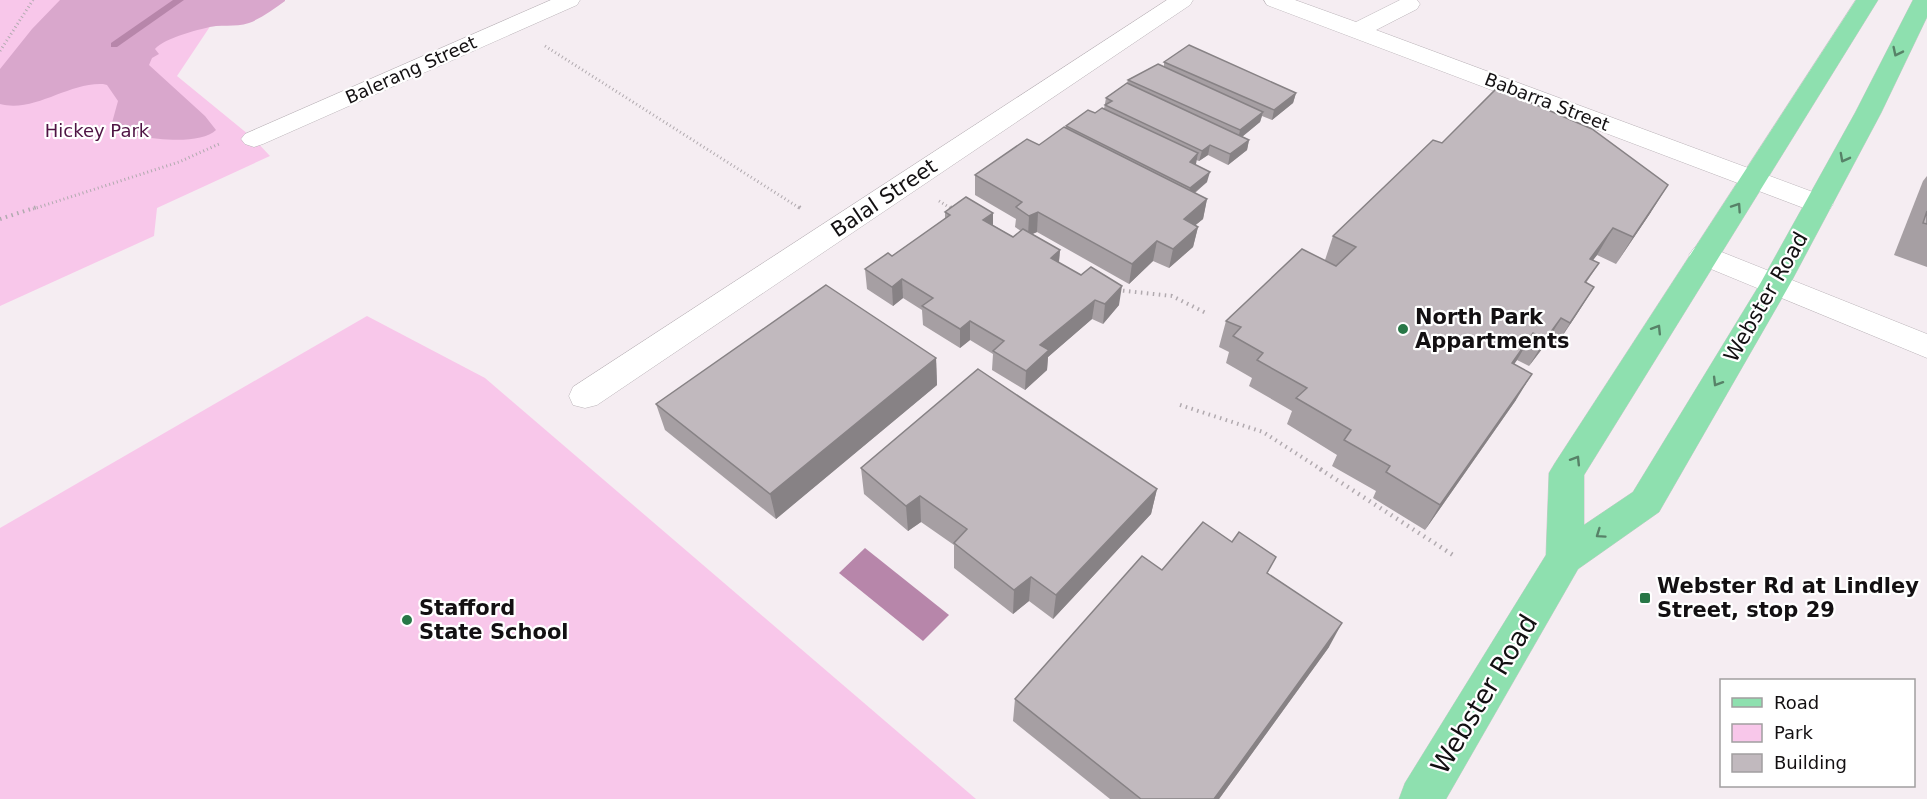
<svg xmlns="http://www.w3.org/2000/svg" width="1927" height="799" viewBox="0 0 1927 799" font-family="'DejaVu Sans',sans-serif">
	<rect width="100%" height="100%" fill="#f5edf2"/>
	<g fill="#f8c7ea">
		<polygon points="0,0 254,0 219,13 177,76 254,139 270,156 157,208 154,236 0,306"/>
		<polygon points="367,316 485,378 976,799 0,799 0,528"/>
	</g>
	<path fill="#d9a7cc" d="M60,0H285V1C274,9 262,18 249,23C238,27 228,25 216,26C202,28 164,38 155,49L159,54L152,58L149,65L205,116L216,130C198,148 133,137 110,130L118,101L107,85L103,84C68,82 35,113 0,104V69L32,29Z"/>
	<polygon fill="#b786aa" points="865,548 949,615 923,641 839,573"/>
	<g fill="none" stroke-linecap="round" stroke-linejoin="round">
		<polygon fill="#b786aa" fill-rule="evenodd" points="173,0 184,0 117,47 111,47 111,43"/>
		<defs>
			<g id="minor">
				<polygon points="551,0 580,0 577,5 263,144 254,147 245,144 241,139 245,134"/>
				<polygon points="1167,0 1193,0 1190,5 597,405 585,408 573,405 569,396 573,387"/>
				<polygon points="1264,0 1295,0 1356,22 1400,0 1417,0 1420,4 1417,9 1376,30 1829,198 1833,204 1829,210 1819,213 1809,210 1267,5"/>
				<polygon points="1704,245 1927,334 1927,358 1694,262 1689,255 1694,248"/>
			</g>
			<polygon id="major" points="1856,0 1878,0 1584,475 1584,525 1633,492 1760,284 1855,113 1913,0 1927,0 1927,17 1881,113 1790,284 1659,512 1578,569 1446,799 1399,799 1405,783 1546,555 1549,473 1555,463"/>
		</defs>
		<use href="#minor" stroke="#bbb4b9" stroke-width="1"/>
		<use href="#major" stroke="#cbcacb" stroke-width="1"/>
		<g stroke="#b1aaaf" stroke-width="3" stroke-dasharray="1 3" stroke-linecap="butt">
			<polyline points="545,46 801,209"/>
			<polyline points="0,51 33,0"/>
			<polyline points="939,201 952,209"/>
			<polyline points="33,209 179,162 219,144"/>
		</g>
		<g stroke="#b1aaaf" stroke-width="4" stroke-dasharray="1.5 4.5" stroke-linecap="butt">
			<polyline points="799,207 802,209"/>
			<polyline points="950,207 953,209"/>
			<polyline points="0,219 37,207"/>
			<polyline points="1117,290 1172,296 1208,314"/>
			<polyline points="1180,405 1263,432 1322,470"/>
		</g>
		<polyline stroke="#b1aaaf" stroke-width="4.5" stroke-dasharray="1.5 5" stroke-linecap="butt" points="1320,469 1456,557"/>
		<use href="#minor" fill="#fff" fill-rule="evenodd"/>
		<use href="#major" fill="#8ee0af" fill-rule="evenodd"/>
	</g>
	<g fill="#a69fa3">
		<polygon points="1164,62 1296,93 1293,103 1272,120 1262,116 1260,122 1242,137 1249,140 1247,150 1228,165 1208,155 1199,161 1196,160 1195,164 1207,182 1195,193 1207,199 1203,219 1195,225 1198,227 1193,247 1169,268 1153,261 1129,284 1037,232 1032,234 1060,250 1059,263 1119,305 1103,324 1092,319 1048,357 1047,370 1025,390 992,370 993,354 970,340 960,348 923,325 922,310 903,298 893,306 867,289 865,269 892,256 945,219 945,212 993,225 1013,237 1021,231 1015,227 1016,219 975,195 975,175 1039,145 1066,128 1066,126 1104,109 1106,98 1127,83 1128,80 1164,67"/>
		<polygon points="1927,176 1927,267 1894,255 1923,181"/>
		<polygon points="1651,212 1616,264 1597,255 1593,260 1599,263 1586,283 1594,287 1553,350 1545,345 1529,366 1517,360 1514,364 1516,400 1425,530 1373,498 1376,491 1332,466 1337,455 1287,424 1292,411 1249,386 1252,378 1226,363 1229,352 1219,347 1226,321 1325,260 1333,236"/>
		<polygon points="936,358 937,385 776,519 665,430 656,404"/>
		<polygon points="861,468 1157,489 1151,514 1053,619 1029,601 1013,614 954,568 954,545 921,522 908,531 864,494"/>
		<polygon points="1232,542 1269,574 1329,647 1219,799 1110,799 1013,721 1015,699 1162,570"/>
	</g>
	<g fill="#878285">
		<polygon points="1296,93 1293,103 1272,120 1274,110"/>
		<polygon points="1263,112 1260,122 1238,140 1240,130"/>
		<polygon points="1249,140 1247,150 1228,165 1230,154"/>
		<polygon points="1210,145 1208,155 1199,161 1202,151"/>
		<polygon points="1198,153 1196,164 1188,172 1190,162"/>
		<polygon points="1210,172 1207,182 1188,198 1190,188"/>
		<polygon points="1668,185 1651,212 1616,264 1633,237"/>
		<polygon points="1207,199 1203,219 1180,238 1184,219"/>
		<polygon points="1038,212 1037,232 1028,236 1029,216"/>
		<polygon points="993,213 993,232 983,220"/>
		<polygon points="1198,227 1193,247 1169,268 1173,249"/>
		<polygon points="1613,228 1597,255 1574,285 1590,259"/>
		<polygon points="1157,241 1153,261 1129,284 1132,264"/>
		<polygon points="1060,250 1058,269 1051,258"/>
		<polygon points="902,279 903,298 893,306 892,287"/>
		<polygon points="1122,286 1119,305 1103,324 1105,304"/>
		<polygon points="1594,287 1577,314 1553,350 1570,323"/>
		<polygon points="1095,300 1092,319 1048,357 1047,370 1025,390 1026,371 1040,345"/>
		<polygon points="1561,318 1545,345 1529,366 1545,340"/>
		<polygon points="970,321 970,340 960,348 960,329"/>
		<polygon points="1533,333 1517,360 1497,389 1512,363"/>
		<polygon points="936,358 937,385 776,519 770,494"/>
		<polygon points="1532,374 1516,400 1425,530 1440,505"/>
		<polygon points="1157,489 1151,514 1053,619 1056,595"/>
		<polygon points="920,496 921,522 908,531 906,506"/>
		<polygon points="1031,577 1029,601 1013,614 1014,590"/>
		<polygon points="1342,623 1329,647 1219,799 1214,799"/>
	</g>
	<g fill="#c1b9be" stroke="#878285" stroke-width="1.5">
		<polygon points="1189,45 1296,93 1274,110 1164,62"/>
		<polygon points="1158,64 1263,112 1240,130 1128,80"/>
		<polygon points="1127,83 1249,140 1230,154 1210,145 1202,151 1105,105 1112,101 1106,98"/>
		<polygon points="1497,88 1592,129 1668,185 1633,237 1613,228 1590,259 1599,263 1585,282 1594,287 1570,323 1561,318 1545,340 1533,333 1512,363 1532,374 1440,505 1386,472 1390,466 1344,440 1351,430 1296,398 1307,388 1257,360 1263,353 1233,336 1241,327 1226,321 1302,249 1336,266 1356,247 1333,236 1433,140 1442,143"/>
		<polygon points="1102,108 1198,153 1190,162 1210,172 1190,188 1066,126 1088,110 1095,113"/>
		<polygon points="1064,127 1207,199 1184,219 1198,227 1173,249 1157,241 1132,264 1038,212 1029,216 1016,207 1022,202 975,175 1027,139 1039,145"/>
		<polygon points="966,197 993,213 983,220 1013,237 1023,229 1060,250 1051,258 1081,275 1091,267 1122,286 1105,304 1095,300 1040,345 1049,350 1026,371 993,351 1004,341 970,321 960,329 922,306 933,298 902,279 892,287 865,269 888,253 892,256 950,215 945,212"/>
		<polygon points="1927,211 1927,224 1923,223"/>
		<polygon points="826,285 936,358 770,494 656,404"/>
		<polygon points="978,369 1157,489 1056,595 1031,577 1014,590 954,543 967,529 920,496 906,506 861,468"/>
		<polygon points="1203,522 1232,542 1239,532 1276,557 1267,573 1342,623 1214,799 1141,799 1015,699 1142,556 1162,570"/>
	</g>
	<defs><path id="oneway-chevron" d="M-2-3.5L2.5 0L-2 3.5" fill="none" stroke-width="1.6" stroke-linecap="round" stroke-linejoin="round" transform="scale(1.5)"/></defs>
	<g stroke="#578268">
		<use href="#oneway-chevron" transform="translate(1897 52) rotate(116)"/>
		<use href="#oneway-chevron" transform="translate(1844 158) rotate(118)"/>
		<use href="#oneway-chevron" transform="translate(1737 207) rotate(-56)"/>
		<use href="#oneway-chevron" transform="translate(1657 329) rotate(-58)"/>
		<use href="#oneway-chevron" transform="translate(1717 382) rotate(121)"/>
		<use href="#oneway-chevron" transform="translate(1576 460) rotate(-58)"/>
		<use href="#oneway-chevron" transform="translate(1600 534) rotate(145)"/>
	</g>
	<g fill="#287747" stroke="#fff" stroke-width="2">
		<circle cx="1403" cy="329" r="6"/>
		<rect x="1639" y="592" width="12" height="12" rx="3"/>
		<circle cx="407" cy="620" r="6"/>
	</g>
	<g text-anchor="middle" stroke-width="4.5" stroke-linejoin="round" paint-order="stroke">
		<g font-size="18" fill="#131012" stroke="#fff">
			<text transform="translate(411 70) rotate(-24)" y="6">Balerang Street</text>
			<text transform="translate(1547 102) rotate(21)" y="6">Babarra Street</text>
		</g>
		<g font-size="18" fill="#4f1444" stroke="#fff">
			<text x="97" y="137">Hickey Park</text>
		</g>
		<g font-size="21" fill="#131012" stroke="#fff">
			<text transform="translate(884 198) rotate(-34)" y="7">Balal Street</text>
			<text transform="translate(1766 297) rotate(-60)" y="7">Webster Road</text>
		</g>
		<g font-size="21" font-weight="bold" fill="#131012" stroke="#fff" text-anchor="start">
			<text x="1415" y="324">North Park<tspan x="1415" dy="24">Appartments</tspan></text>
			<text x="1657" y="593">Webster Rd at Lindley<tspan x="1657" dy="24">Street, stop 29</tspan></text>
			<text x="419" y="615">Stafford<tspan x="419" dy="24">State School</tspan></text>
		</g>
		<g font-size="26" fill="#131012" stroke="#fff">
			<text transform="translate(1484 694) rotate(-59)" y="9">Webster Road</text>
		</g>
	</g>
	<rect x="1720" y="679" width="195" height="108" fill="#ffffff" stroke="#a19fa0" stroke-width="1.5"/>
	<rect x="1732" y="698" width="30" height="9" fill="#8ee0af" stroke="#a19fa0" stroke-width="1.5"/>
	<text x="1774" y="709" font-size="18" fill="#131012">Road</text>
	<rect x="1732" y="724" width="30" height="18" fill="#f8c7ea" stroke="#a19fa0" stroke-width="1.5"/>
	<text x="1774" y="739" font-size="18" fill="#131012">Park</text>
	<rect x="1732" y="754" width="30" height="18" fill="#c1b9be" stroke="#a19fa0" stroke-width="1.5"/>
	<text x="1774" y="769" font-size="18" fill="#131012">Building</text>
</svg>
